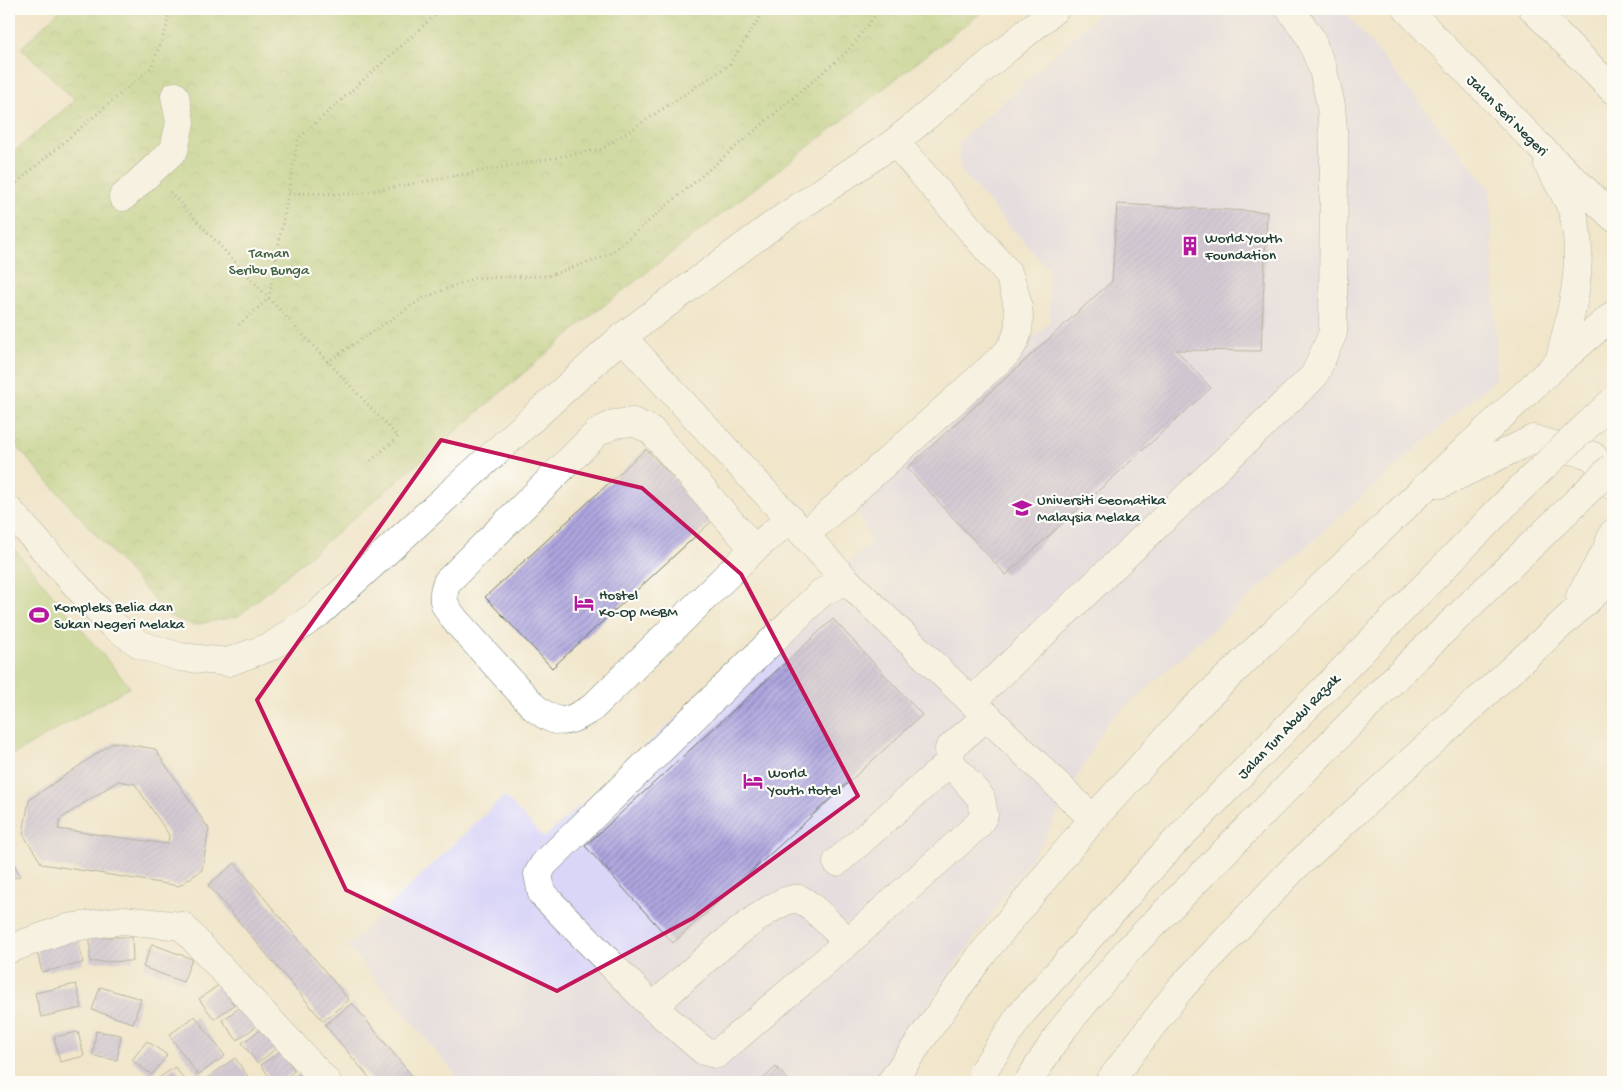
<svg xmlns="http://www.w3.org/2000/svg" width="1622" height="1091" viewBox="0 0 1622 1091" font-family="'Gochi Hand',sans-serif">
	<defs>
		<pattern id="park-crowns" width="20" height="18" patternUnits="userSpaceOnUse" patternTransform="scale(1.25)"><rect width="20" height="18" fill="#accc74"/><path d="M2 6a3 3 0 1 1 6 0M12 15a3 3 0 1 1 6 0" fill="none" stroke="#8ba760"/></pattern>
		<pattern id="building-hatch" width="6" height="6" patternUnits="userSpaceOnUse" patternTransform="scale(1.25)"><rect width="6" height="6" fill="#afa6df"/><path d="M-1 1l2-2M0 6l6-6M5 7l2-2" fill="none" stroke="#8e88b6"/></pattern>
	</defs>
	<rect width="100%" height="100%" fill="#fdfcf7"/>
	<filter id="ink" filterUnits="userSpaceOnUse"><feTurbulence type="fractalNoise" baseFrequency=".02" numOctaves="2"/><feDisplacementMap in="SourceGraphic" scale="10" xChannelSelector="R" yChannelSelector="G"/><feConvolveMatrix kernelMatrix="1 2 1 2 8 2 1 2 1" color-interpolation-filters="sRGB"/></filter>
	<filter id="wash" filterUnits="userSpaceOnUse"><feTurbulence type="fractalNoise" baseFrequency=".0096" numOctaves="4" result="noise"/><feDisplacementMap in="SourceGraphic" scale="20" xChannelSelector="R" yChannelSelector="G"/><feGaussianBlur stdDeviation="1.12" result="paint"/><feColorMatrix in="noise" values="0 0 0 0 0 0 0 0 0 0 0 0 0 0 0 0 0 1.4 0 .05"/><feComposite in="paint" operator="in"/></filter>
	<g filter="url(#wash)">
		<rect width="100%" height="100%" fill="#f1e6cb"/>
		<polygon fill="#dad6f7" points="1104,9 1343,9 1490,189 1497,377 1106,724 1042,842 874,1082 462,1082 347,946 504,796 544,838 871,542 857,509 1050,322 1048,269 961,171 959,142"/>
		<polygon fill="url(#park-crowns)" stroke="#668454" points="61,9 986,9 593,314 239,616 193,625 169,616 9,438 9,156 75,100 21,48"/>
		<polygon fill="#accc74" stroke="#668454" points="9,543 130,687 9,757"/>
		<g id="blocks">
			<g fill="url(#building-hatch)" fill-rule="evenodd">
				<polygon points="1117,204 1267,212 1261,351 1176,350 1211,388 1006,575 907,468 1112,281"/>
				<polygon points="646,449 713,520 552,668 485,597"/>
				<polygon points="833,619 922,715 673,943 585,846"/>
				<path d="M114,742L155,749L209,829L202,870L179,886L42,864L23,834L29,800ZM118,781L135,784L169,835L168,844L58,829L60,819Z"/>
				<polygon points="9,853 20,876 9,880"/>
				<polygon points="235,863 349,1000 323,1021 208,885"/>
				<polygon points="90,937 132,937 133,961 90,962"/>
				<polygon points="78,938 83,963 42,972 36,948"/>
				<polygon points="152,944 192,959 183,982 143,967"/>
				<polygon points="76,984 82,1008 41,1017 35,993"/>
				<polygon points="220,984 234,1005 214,1019 199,999"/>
				<polygon points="100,987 141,999 133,1023 92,1010"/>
				<polygon points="352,1003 417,1082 373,1082 325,1025"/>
				<polygon points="242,1006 257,1026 237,1040 222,1020"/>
				<polygon points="195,1016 225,1056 198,1075 169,1035"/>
				<polygon points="263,1028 277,1048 257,1063 242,1043"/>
				<polygon points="96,1031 121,1035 117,1060 93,1056"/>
				<polygon points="78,1032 84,1056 60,1062 54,1037"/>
				<polygon points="147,1041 167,1055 152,1075 132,1060"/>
				<polygon points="281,1051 295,1071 279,1082 273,1082 261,1065"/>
				<polygon points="235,1058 252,1082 210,1082 207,1078"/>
				<polygon points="175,1067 186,1082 155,1082 154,1081"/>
				<polygon points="776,1067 790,1082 760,1082"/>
				<polygon points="302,1072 309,1082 288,1082"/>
			</g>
		</g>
	</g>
	<g filter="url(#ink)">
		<use href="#blocks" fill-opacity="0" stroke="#687869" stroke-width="1"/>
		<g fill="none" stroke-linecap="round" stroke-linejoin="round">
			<defs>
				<g id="minor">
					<polyline points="123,197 174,150 180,122 175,96"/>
					<polyline points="622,337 846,580 1093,819"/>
					<polyline points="9,510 110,623 141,645 180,657 228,662 272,646 319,613 622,337 777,222 895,142 1055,9"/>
					<path d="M805,535L1006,354C1009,350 1013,345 1015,340C1024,319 1016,293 1008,273L895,142"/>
					<path d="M754,549L651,430L633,422L614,424L598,432L447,582C440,600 444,605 455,620L535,708C560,727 567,723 592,708L754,549L790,519"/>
					<polyline points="846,580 821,593 544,864 538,874 542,894 653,1007 704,1051 717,1054 848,942 979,824 984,815 981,798 950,762 949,749 987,716"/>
					<polyline points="972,701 1314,376 1333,333 1334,144 1331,106 1323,70 1310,37 1290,9"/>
					<polyline points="837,862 950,762"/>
					<polyline points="9,949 67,928 123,920 182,926 327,1082"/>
					<path d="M653,1007C675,987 774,892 799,899C810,902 838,933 848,942"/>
				</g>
				<g id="major">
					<polyline points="1407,9 1539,146 1613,217"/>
					<polyline points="1533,9 1613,90"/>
					<path d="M1548,165C1555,177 1572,204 1574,217C1585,266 1571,315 1559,362"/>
					<polyline points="1441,484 1533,439 1593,456 1613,486"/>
					<polyline points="1580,596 1606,551 1613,533"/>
					<polyline points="891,1082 979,958 1093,819 1187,716 1417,495 1559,362 1613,315"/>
					<polyline points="1109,1082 1180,989 1294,868 1613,577"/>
				</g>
			</defs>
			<use href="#minor" stroke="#687869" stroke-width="29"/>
			<use href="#major" stroke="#687869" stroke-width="29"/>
			<g stroke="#687869" stroke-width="3" stroke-dasharray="1 4" stroke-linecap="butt">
				<polyline points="9,189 151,68 166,29 170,9"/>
				<polyline points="170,192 398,437 366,465"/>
				<polyline points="289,193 356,194 602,149 729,65 765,9"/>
				<polyline points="239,325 269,298 298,139 442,9"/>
				<polyline points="327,362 423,298 474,278 548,276 609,255 848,51 880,9"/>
			</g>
			<use href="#minor" stroke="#fff" stroke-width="28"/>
			<use href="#major" stroke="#fff" stroke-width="28"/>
			<defs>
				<g id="highway-bridge">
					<polyline points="983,1071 1021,1014 1170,847 1522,487 1613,401"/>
					<polyline points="1028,1082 1061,1031 1129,949 1405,668 1613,466"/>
				</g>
			</defs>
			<use href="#highway-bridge" stroke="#687869" stroke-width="29" stroke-linecap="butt"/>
			<use href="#highway-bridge" stroke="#fff" stroke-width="28"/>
		</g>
	</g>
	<path d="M0 0H1622V1091H0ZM441,440L642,488L741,574L858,796L693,918L557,991L346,890L257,700Z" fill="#f1e6cb" fill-opacity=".55" fill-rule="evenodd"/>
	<path fill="none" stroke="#c2185b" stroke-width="4" stroke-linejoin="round" d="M441,440L642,488L741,574L858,796L693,918L557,991L346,890L257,700Z"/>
	<defs>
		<symbol id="building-bare" viewBox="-9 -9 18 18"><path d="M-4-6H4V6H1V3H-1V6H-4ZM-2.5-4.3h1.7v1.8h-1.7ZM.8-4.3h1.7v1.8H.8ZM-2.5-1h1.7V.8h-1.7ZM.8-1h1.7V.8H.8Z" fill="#b5179e" stroke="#fdfcf7" stroke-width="2.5" paint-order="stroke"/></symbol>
		<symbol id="university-bare" viewBox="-9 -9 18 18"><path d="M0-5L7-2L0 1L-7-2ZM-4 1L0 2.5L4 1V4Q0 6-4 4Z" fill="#b5179e" stroke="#fdfcf7" stroke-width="2.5" paint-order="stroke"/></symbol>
		<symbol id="hotel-bare" viewBox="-9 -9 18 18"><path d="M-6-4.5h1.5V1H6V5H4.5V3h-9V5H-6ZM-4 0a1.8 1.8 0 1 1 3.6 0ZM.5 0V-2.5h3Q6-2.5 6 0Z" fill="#b5179e" stroke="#fdfcf7" stroke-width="2.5" paint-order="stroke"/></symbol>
		<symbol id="stadium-bare" viewBox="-9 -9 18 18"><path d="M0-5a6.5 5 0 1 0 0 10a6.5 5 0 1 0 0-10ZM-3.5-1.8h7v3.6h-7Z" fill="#b5179e" stroke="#fdfcf7" stroke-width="2.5" paint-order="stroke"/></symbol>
	</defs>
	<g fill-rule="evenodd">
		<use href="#building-bare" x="1176" y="232" width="28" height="28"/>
		<use href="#university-bare" x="1008" y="494" width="28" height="28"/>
		<use href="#hotel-bare" x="570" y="589" width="28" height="28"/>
		<use href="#stadium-bare" x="25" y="601" width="28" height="28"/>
		<use href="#hotel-bare" x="739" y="767" width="28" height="28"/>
	</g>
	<g text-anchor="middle" stroke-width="4.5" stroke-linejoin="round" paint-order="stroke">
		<g font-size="15" fill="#1f3d34" stroke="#fdfcf7">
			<text transform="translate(1508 115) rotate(45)" y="5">Jalan Seri Negeri</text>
			<text transform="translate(1288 726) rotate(-46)" y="5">Jalan Tun Abdul Razak</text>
		</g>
		<g font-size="15" fill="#1f3d34" stroke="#fdfcf7" text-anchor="start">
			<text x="1205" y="242">World Youth<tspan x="1205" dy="17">Foundation</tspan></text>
			<text x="1037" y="504">Universiti Geomatika<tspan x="1037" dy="17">Malaysia Melaka</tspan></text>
			<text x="599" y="599">Hostel<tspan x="599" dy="17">Ko-Op MGBM</tspan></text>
			<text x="54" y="611">Kompleks Belia dan<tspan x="54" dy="17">Sukan Negeri Melaka</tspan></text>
			<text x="768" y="777">World<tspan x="768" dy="17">Youth Hotel</tspan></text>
		</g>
		<g font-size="15" fill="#426144" stroke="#fdfcf7">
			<text x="269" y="257">Taman<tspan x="269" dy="17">Seribu Bunga</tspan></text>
		</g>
	</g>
	<rect width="1622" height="1091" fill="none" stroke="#fdfcf7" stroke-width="30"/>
</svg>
